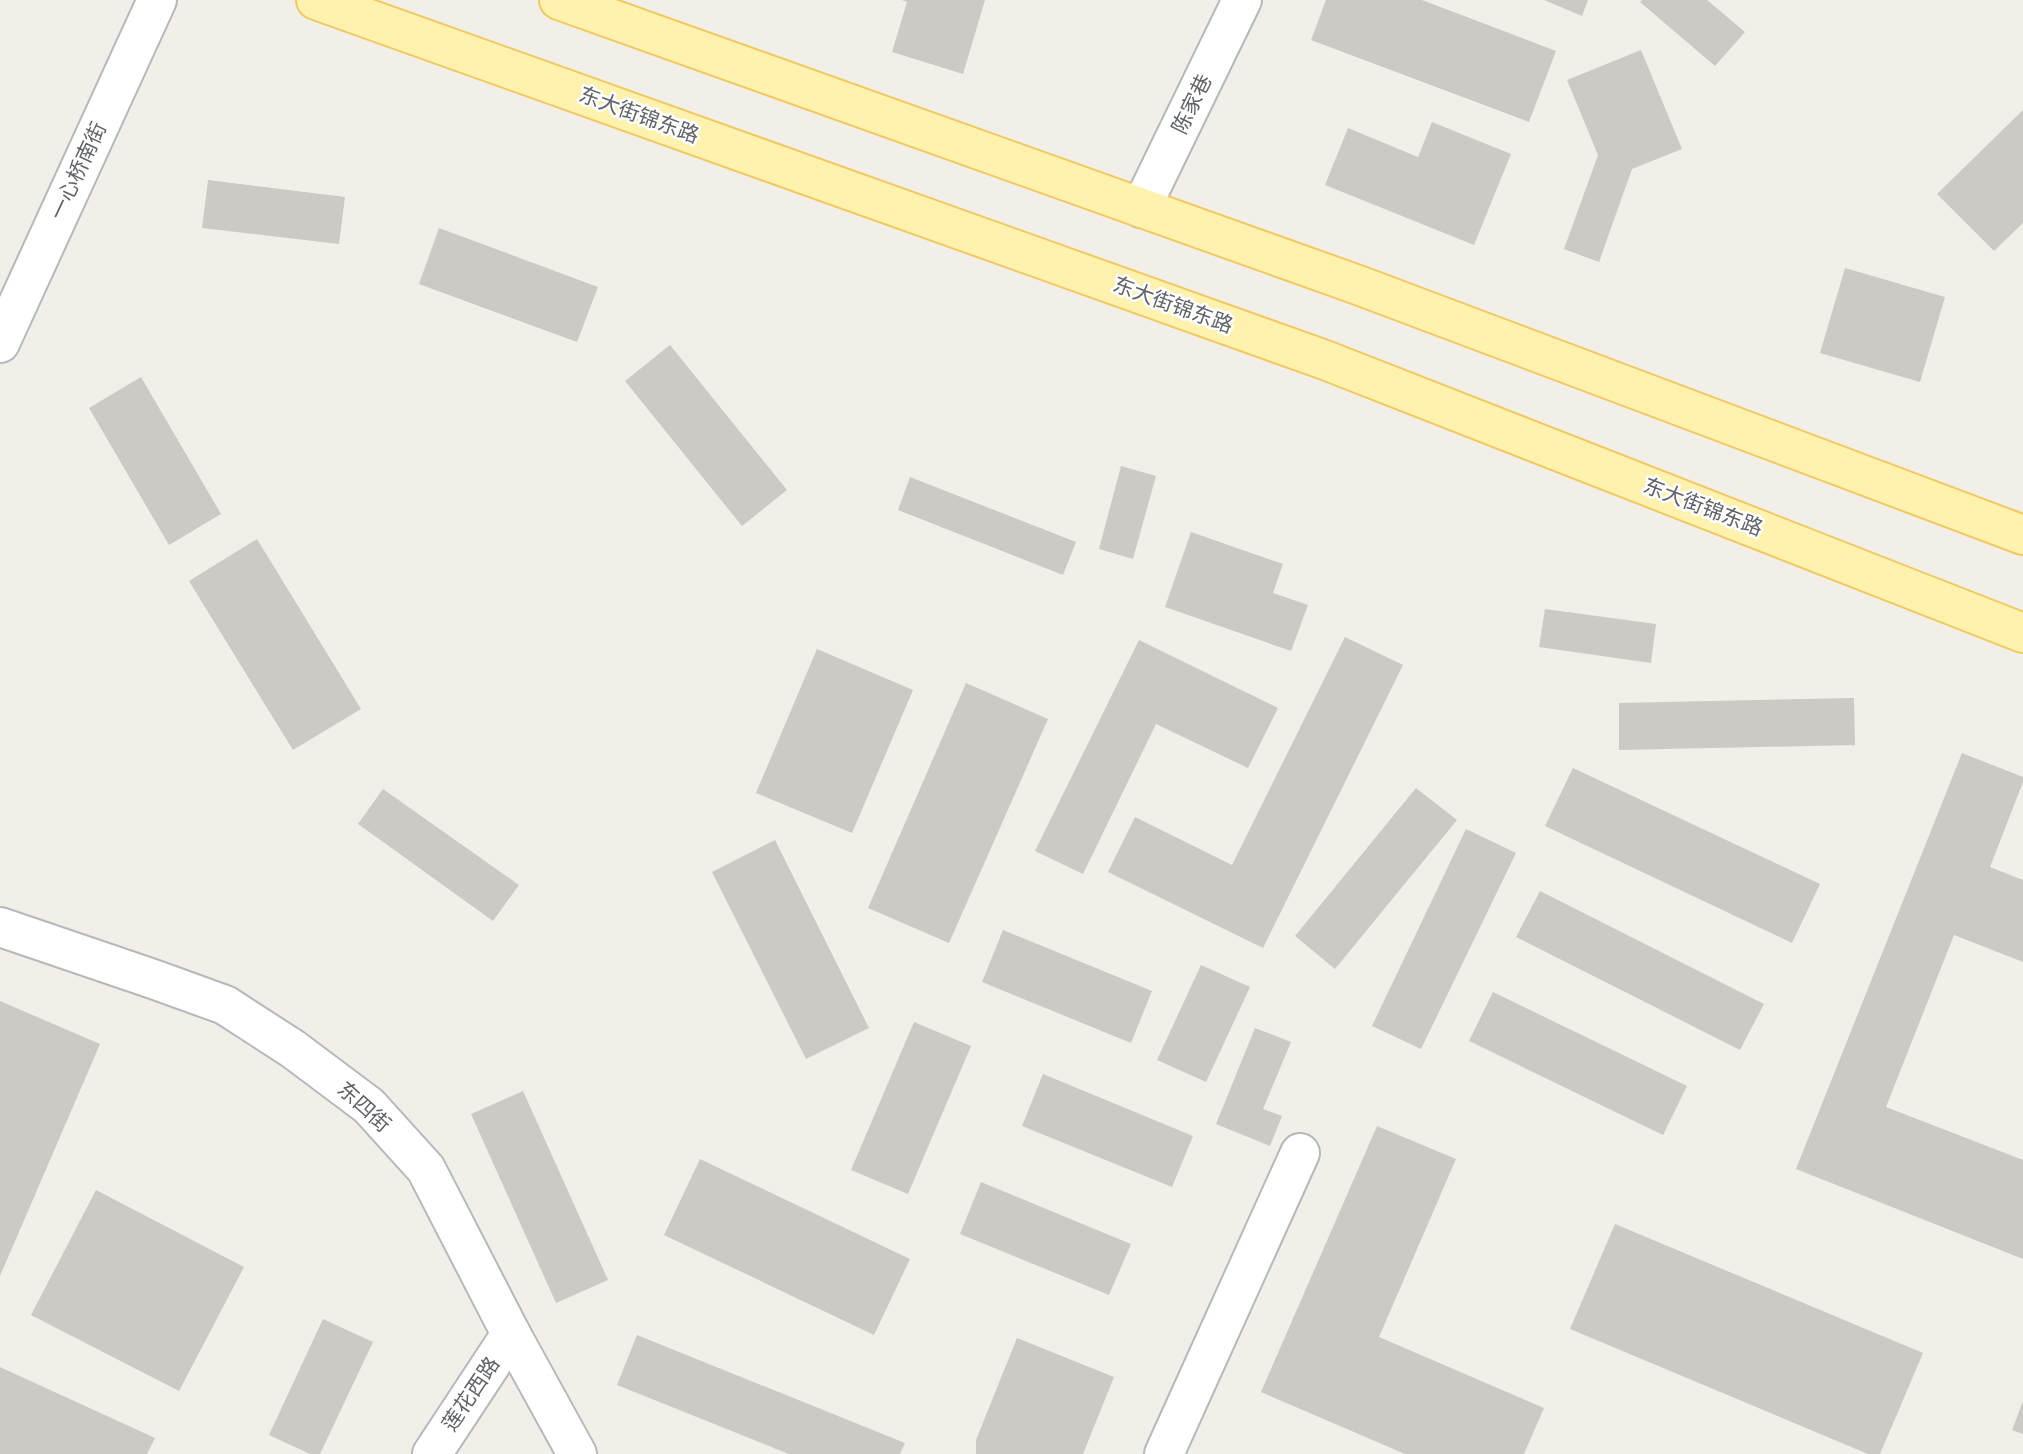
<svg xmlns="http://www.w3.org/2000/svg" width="2023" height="1454" viewBox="0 0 2023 1454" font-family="Cabin,'Noto Sans SC',sans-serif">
	<rect width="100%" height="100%" fill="#f1efe8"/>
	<g fill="#cccac5">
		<polygon points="985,0 963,74 892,52 907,2 902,0"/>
		<polygon points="1326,0 1422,0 1556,51 1529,122 1311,40"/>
		<polygon points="1544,0 1588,0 1582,16"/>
		<polygon points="1642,0 1707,0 1745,32 1715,66 1640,2"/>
		<polygon points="1641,50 1682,149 1632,169 1599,262 1564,249 1598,155 1567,80"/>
		<polygon points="2023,110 2023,223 1994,251 1937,194"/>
		<polygon points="1432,122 1511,154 1474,245 1325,185 1348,128 1418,157"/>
		<polygon points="208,180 345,197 339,244 202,228"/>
		<polygon points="439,228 598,287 577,342 419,284"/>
		<polygon points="1845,268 1945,297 1920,382 1820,353"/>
		<polygon points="670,345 787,490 742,526 625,381"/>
		<polygon points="141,377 221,514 169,545 89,408"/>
		<polygon points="1121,466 1156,476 1133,559 1099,549"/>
		<polygon points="910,477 1076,542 1063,575 898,510"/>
		<polygon points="1191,532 1283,564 1273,593 1308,605 1291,651 1165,607"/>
		<polygon points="257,539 361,709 293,750 189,581"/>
		<polygon points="1545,609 1656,624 1651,663 1539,647"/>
		<polygon points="1345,637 1403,665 1263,948 1108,872 1135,817 1232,865"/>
		<polygon points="1139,640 1278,708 1248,768 1156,724 1083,874 1035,851"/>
		<polygon points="817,649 913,690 852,833 756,793"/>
		<polygon points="966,683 1048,719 949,943 868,908"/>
		<polygon points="1854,698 1855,745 1619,750 1619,703"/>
		<polygon points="1962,753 2023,777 2023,782 1990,867 2023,880 2023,962 1954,935 1886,1107 2023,1160 2023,1259 1796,1169"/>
		<polygon points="1573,768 1820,884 1792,943 1545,826"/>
		<polygon points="1416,788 1457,820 1335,969 1295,936"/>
		<polygon points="383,789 519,885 493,921 358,824"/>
		<polygon points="1466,829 1516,853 1421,1049 1372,1026"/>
		<polygon points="775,840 869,1028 806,1059 712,872"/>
		<polygon points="1540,891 1764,1004 1740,1050 1516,937"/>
		<polygon points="1003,930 1152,991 1131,1043 982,982"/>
		<polygon points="1201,965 1250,987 1206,1082 1157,1060"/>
		<polygon points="1493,992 1687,1086 1663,1135 1469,1041"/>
		<polygon points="0,1001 100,1044 0,1276"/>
		<polygon points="914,1022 971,1046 908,1194 851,1170"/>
		<polygon points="1255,1028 1291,1042 1263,1109 1282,1116 1270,1146 1216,1124"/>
		<polygon points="1043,1074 1193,1136 1172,1187 1022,1126"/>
		<polygon points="523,1091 608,1280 556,1303 471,1114"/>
		<polygon points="1377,1126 1456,1159 1379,1337 1544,1408 1524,1454 1405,1454 1261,1392"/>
		<polygon points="700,1159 910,1259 874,1335 664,1235"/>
		<polygon points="981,1182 1131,1244 1109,1295 960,1234"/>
		<polygon points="96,1190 244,1267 179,1391 31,1315"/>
		<polygon points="1615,1224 1923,1353 1880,1454 1868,1454 1570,1329"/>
		<polygon points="323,1319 373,1342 320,1454 310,1454 269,1435"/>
		<polygon points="637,1335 905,1443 900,1454 789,1454 617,1385"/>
		<polygon points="1017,1338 1114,1377 1083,1454 976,1454 976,1440"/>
		<polygon points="0,1367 155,1438 147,1454 0,1454"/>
		<polygon points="2023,1401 2023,1434 2012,1430"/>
	</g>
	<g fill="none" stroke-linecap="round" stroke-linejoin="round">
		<defs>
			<g id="minor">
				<polyline points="1141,208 1242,0"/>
				<polyline points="0,343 157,0"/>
				<polyline points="0,927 153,979 225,1005 293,1049 369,1106 426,1169 511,1334 577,1454"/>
				<polyline points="432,1454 511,1334"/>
				<polyline points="1164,1454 1300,1153"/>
			</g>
			<g id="primary">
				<polyline points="316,0 1325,360 2023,633"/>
				<polyline points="559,0 1358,285 2023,535"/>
			</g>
		</defs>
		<use href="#minor" stroke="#b5b8bc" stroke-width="42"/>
		<use href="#primary" stroke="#f2c960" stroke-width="42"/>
		<use href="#minor" stroke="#fff" stroke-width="38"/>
		<use href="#primary" stroke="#fff2af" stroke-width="38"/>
	</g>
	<g text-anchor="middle" stroke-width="5" stroke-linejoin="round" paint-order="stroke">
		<g font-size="21" fill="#5f6368" stroke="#fff">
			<text transform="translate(1192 104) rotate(-64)" y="7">陈家巷</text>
			<text transform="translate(639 115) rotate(20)" y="7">东大街锦东路</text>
			<text transform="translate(78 171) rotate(-65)" y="7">一心桥南街</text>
			<text transform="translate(1173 305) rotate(20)" y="7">东大街锦东路</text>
			<text transform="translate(1703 507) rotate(21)" y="7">东大街锦东路</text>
			<text transform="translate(364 1107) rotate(42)" y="7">东四街</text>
			<text transform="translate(471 1394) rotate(-56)" y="7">莲花西路</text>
		</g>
	</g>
</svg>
